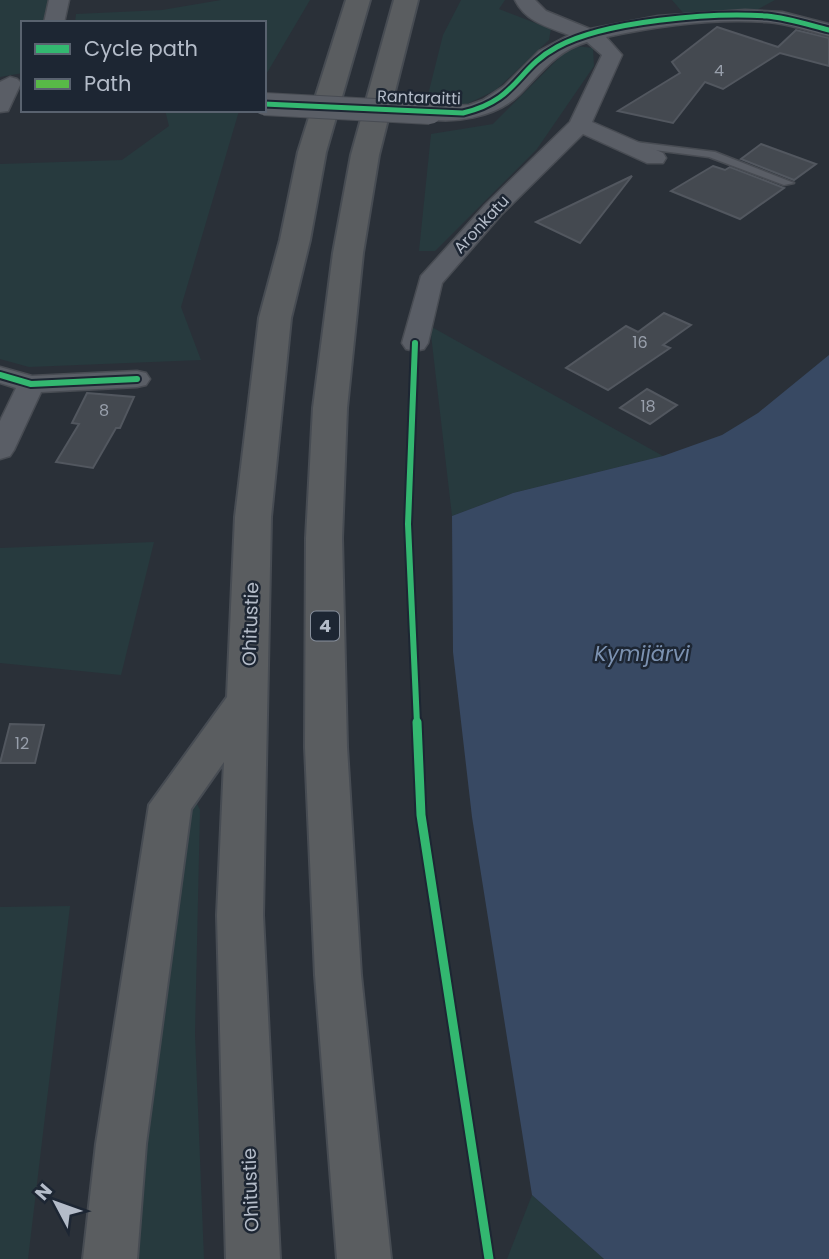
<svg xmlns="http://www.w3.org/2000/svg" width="829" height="1259" viewBox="0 0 829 1259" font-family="Poppins,sans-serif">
	<rect width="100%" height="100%" fill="#2a3038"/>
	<g fill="#273a3e">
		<polygon points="0,0 50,0 47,23 23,23 23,73 0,77"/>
		<polygon points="221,0 310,0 264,78 264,23 75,23 76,14 162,10"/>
		<polygon points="461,0 505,0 499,9 551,29 549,40 496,90 463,106 426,103 443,35"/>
		<polygon points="672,0 775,0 751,13 684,14"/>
		<polygon points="576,46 593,48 594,66 537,149 435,251 419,251 431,134 493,124 565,52"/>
		<polygon points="165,110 239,111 181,307 201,360 29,367 0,359 0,164 122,160 169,126"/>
		<polygon points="430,326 663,456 513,493 452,516"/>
		<polygon points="154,542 121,675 0,663 0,548"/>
		<polygon points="195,800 200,810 195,1034 204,1259 129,1259 188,805"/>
		<polygon points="70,906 28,1259 0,1259 0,907"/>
		<polygon points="532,1195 604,1259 507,1259"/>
	</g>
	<polygon fill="#384963" points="829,355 829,1259 604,1259 532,1195 472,817 453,652 452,516 513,493 663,456 722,435 758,413"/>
	<g fill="#444950" stroke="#52575f" stroke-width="2">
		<polygon points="717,27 778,47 796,30 829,38 829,66 780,53 723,89 705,82 673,123 618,111 680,73 672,62"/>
		<polygon points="761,144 816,164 794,180 741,159"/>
		<polygon points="713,166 725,170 730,167 784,188 740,219 671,191"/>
		<polygon points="632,176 580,243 536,222"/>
		<polygon points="664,313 691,325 663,345 670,348 608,390 566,368 626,326 638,332"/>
		<polygon points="647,389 677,405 650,424 620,408"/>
		<polygon points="87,393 134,397 120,428 116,428 93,468 56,462 79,424 72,423"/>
		<polygon points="10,724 44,725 35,763 0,763"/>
	</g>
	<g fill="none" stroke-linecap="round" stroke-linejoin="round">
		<defs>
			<polygon id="service" points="627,141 715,152 794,183 784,185 709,157 623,146 621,144"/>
			<g id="minor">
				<polygon points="49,0 69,0 64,23 44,23"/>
				<path d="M515,0H535L546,11L590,29L658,16L745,10L782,12L829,24V36C808,31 787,23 766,22C713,18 657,26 606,37L622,55L592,122L663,153L666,158L663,163H647L583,134L501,215L442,283L428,343L424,349L415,351L406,349L402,343L421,276L485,205L570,122L602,55L587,42C556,51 541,73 519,95C496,117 453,125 422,118L419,113L422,108L469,105L483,100L504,86L539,51L569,35C548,27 526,22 515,0Z"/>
				<polygon points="10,77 17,79 21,83 8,111 0,112 0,82"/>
				<polygon points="0,367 32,376 137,371 146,373 150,379 146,385 137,387 41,392 14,450 10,456 0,459 0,421 16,388 0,383"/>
			</g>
			<g id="motorway">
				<polygon points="346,0 370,0 326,152 310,240 291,318 271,517 263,915 280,1259 226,1259 217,915 224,762 191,809 146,1144 137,1259 83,1259 96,1144 149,805 227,697 235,517 259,318 280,240 298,152"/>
				<polygon points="394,0 418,0 379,155 363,253 347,408 342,538 347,747 361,975 391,1259 337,1259 315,975 305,747 306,538 313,408 333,253 351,155"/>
			</g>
		</defs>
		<use href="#service" stroke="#484c53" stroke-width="3"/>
		<use href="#minor" stroke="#484c53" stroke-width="3"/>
		<use href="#motorway" stroke="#474c53" stroke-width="4"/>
		<use href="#service" fill="#5a5e66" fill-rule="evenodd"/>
		<use href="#minor" fill="#5a5e66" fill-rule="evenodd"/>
		<use href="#motorway" fill="#5a5d60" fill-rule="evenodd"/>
		<defs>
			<polyline id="minor-bridge" points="264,104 430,113"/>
		</defs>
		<use href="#minor-bridge" stroke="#484c53" stroke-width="24" stroke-linecap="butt"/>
		<use href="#minor-bridge" stroke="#5a5e66" stroke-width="22"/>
		<defs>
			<path id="cycleway-far2" d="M264,104L463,113C518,100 516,69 557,47C604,21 713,12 767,16C788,18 809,25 829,30"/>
			<g id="cycleway-far1">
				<polyline points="415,343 408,524 417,724"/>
				<polyline points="0,375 31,384 137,379"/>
			</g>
			<polyline id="cycleway" points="417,722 421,815 489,1259"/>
		</defs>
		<use href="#cycleway-far2" stroke="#1d2633" stroke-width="9"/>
		<use href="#cycleway-far1" stroke="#1d2633" stroke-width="10"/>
		<use href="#cycleway" stroke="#1d2633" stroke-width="13"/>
		<use href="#cycleway-far2" stroke="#33b770" stroke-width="5"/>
		<use href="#cycleway-far1" stroke="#33b770" stroke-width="6"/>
		<use href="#cycleway" stroke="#33b770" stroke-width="9"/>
	</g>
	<g text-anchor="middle" stroke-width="5" stroke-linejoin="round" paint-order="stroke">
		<g font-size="16" fill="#989fab">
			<text x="719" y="76">4</text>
			<text x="640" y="348">16</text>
			<text x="648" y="412">18</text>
			<text x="104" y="416">8</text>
			<text x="22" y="749">12</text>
		</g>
		<g font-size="16" fill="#b4bcc9" stroke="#1d2633">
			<text transform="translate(419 97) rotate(2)" y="6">Rantaraitti</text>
			<text transform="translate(481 224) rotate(-47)" y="6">Aronkatu</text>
		</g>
		<rect fill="#1d2633" stroke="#878f9c" stroke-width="2" x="311" y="611.5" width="28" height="29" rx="5"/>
		<g font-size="18" font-weight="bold" fill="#b4bcc9">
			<text x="325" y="632">4</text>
		</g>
		<g font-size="19" fill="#b4bcc9" stroke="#1d2633">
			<text transform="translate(250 624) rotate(-88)" y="7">Ohitustie</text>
			<text transform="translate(250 1190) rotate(-92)" y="7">Ohitustie</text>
		</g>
		<g font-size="21" font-style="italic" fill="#7c92b1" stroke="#1d2633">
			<text x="642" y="661">Kymijärvi</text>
		</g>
	</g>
	<rect x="21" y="21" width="245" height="91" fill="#1d2633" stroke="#59626f" stroke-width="2"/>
	<rect x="35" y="44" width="35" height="10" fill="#33b770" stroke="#59626f" stroke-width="2"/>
	<text x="84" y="56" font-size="21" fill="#b4bcc9">Cycle path</text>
	<rect x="35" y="79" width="35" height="10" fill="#58b947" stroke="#59626f" stroke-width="2"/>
	<text x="84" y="91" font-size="21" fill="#b4bcc9">Path</text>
	<g transform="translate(56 1203) rotate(311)" stroke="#1d2633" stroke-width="5" paint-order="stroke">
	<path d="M0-5L12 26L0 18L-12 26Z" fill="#b4bcc9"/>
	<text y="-10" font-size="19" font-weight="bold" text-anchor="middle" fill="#b4bcc9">N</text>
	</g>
</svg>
